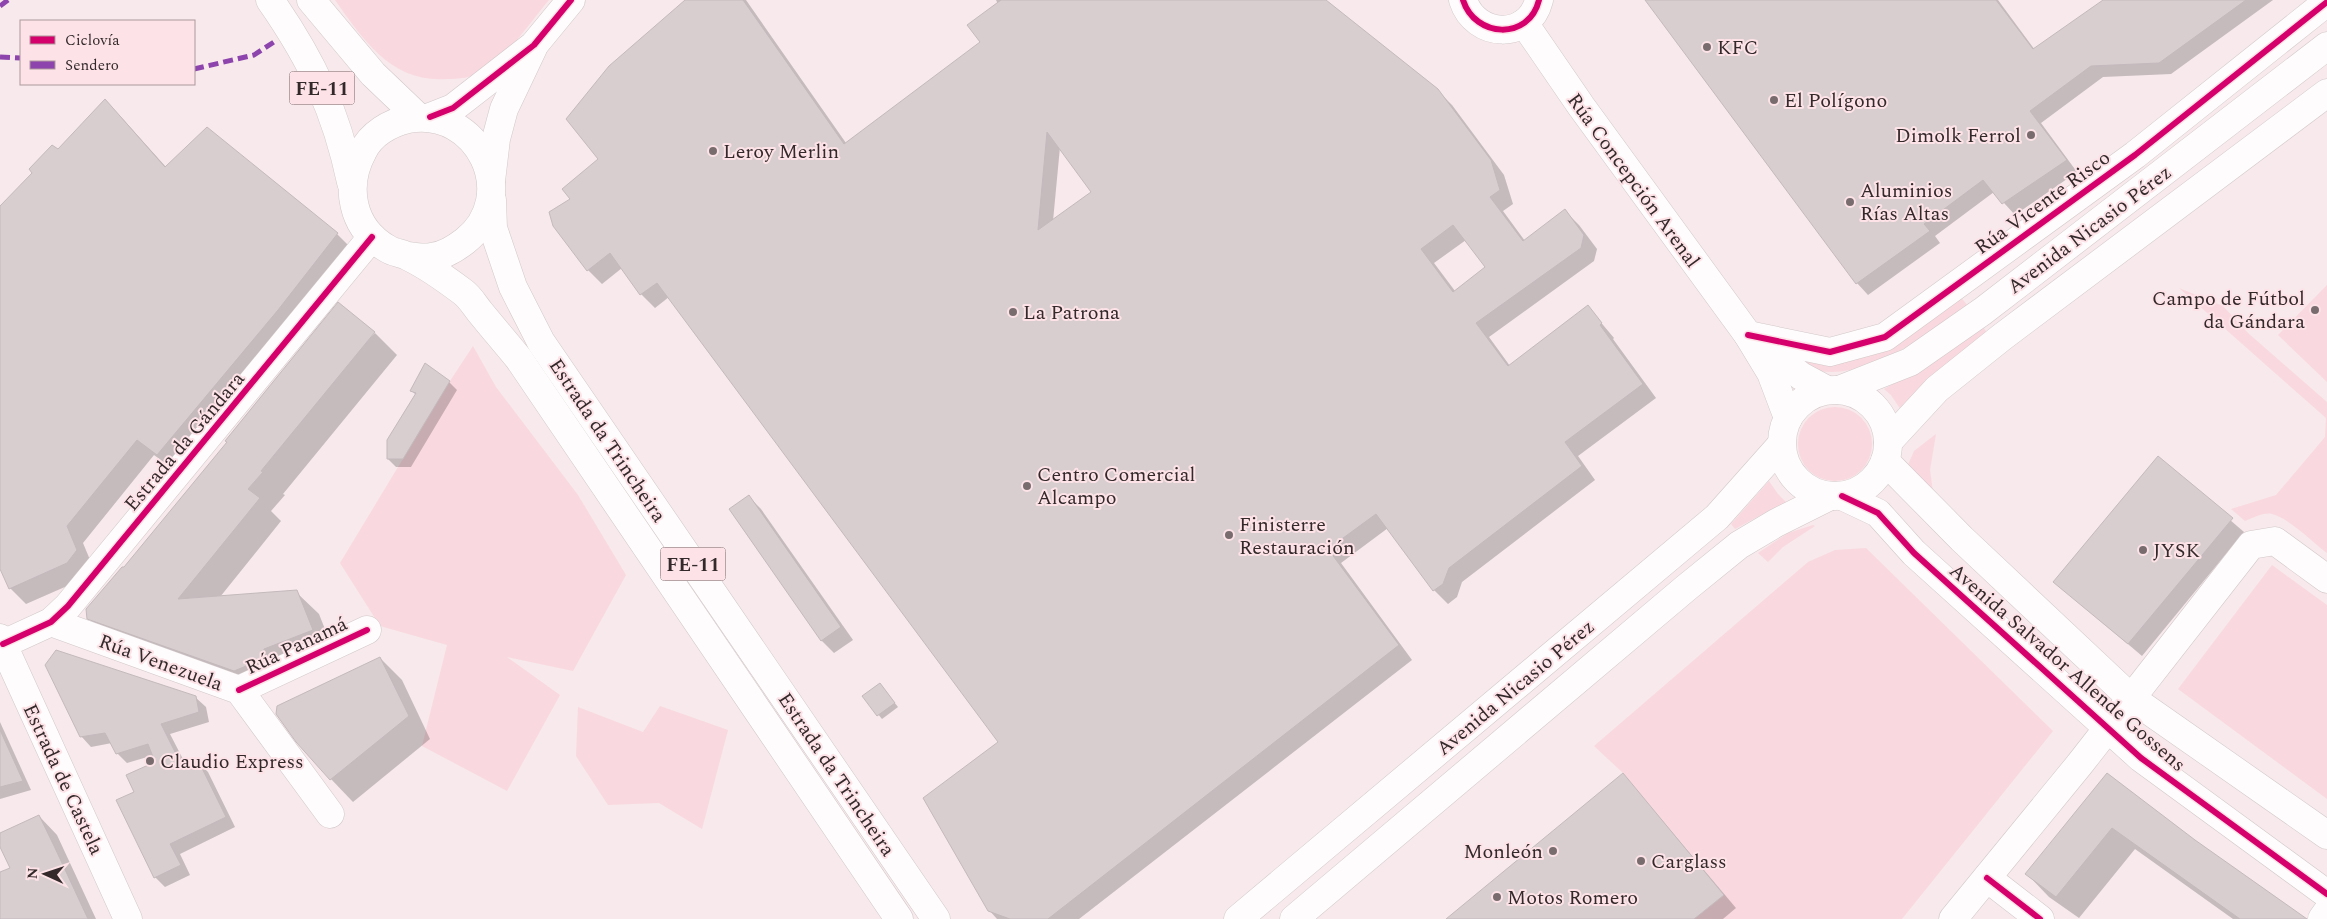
<svg xmlns="http://www.w3.org/2000/svg" width="2327" height="919" viewBox="0 0 2327 919" font-family="Spectral,serif">
	<rect width="100%" height="100%" fill="#f7e9ec"/>
	<g fill="#f9d9df">
		<path d="M335,0H549C530,22 507,58 481,72C471,78 459,79 447,79C392,83 364,41 335,0Z"/>
		<polygon points="2327,285 2327,382 2278,335"/>
		<path d="M2179,288L2223,306L2248,333L2327,402V553C2312,542 2289,518 2272,514C2263,512 2253,518 2245,521L2231,509L2276,495L2325,437L2326,418Z"/>
		<path d="M1958,294L1968,306C1930,333 1856,389 1807,367C1798,363 1790,354 1782,348L1806,355Z"/>
		<polygon points="1983,327 1989,336 1901,410 1891,395 1884,389 1944,356"/>
		<polygon points="473,346 496,387 578,495 626,575 573,671 507,657 560,695 507,791 422,746 447,645 380,626 340,563 450,381"/>
		<circle cx="1835" cy="444" r="37"/>
		<polygon points="1936,434 1930,470 1933,492 1907,467 1914,451"/>
		<polygon points="1769,481 1778,494 1788,504 1772,509 1735,529 1731,524"/>
		<polygon points="1813,525 1815,526 1783,547 1768,562 1758,553 1788,533"/>
		<polygon points="1866,548 2053,731 1902,919 1694,919 1724,894 1623,773 1594,746 1808,562 1835,550"/>
		<polygon points="2272,565 2327,605 2327,799 2178,689"/>
		<polygon points="660,706 728,730 702,829 659,803 608,805 576,756 578,707 643,732"/>
	</g>
	<g fill="#0003" fill-rule="evenodd">
		<path d="M687,0H746L846,143L982,43L998,4L996,0H1323L1437,90L1452,105L1504,175L1513,204L1503,211L1525,241L1565,211L1579,225L1597,249L1594,261L1489,337L1510,366L1588,307L1614,338L1613,339L1656,398L1578,456L1595,480L1462,582L1457,597L1448,604L1434,590L1388,528L1341,563L1412,660L1079,919H997L989,910L999,742L669,297L655,308L641,294L622,268L602,284L588,270L554,225L600,159ZM1060,147L1093,192L1053,221ZM1466,240L1487,268L1455,291L1434,263Z"/>
		<polygon points="1647,0 1998,0 2035,50 2105,0 2273,0 2171,74 2103,77 2041,123 2077,172 2015,215 1994,192 1935,236 1940,243 1868,295 1857,283"/>
		<polygon points="121,117 166,167 337,234 353,250 174,470 154,455 83,543 93,567 83,579 26,604 10,588 0,566 0,207 58,151"/>
		<polygon points="375,333 397,355 283,494 285,495 271,511 281,521 220,597 296,592 319,614 334,652 257,693 111,641 89,618 125,569"/>
		<polygon points="449,382 457,390 411,467 396,467 388,459 416,395 411,390"/>
		<polygon points="2158,458 2244,532 2142,656 2055,582"/>
		<polygon points="749,497 761,509 853,640 834,653 822,641 730,510"/>
		<polygon points="380,658 402,680 430,739 353,802 331,779"/>
		<polygon points="880,684 898,707 882,719 864,697"/>
		<polygon points="195,697 206,707 209,722 170,734 187,767 198,762 208,772 235,827 180,854 190,875 165,887 155,877 136,792 156,762 154,755 127,763 117,753 112,743 91,747 81,736"/>
		<polygon points="0,722 31,790 0,799"/>
		<polygon points="1623,774 1736,908 1723,919 1448,919"/>
		<polygon points="2107,774 2194,841 2302,919 2233,919 2135,849 2079,918 2049,897 2027,874"/>
		<polygon points="39,816 57,835 96,919 4,919 0,911 0,874 11,868 0,844 0,834"/>
	</g>
	<g fill="#d8cecf" stroke="#c4b9bc" fill-rule="evenodd">
		<path d="M685,0H743L844,144L980,42L967,25L1001,0H1326L1438,89L1491,160L1500,190L1490,197L1523,241L1565,209L1584,235L1581,248L1476,323L1508,366L1588,305L1602,323L1600,325L1643,384L1565,442L1582,466L1449,568L1443,584L1433,591L1376,514L1328,549L1399,645L1048,919H1010L988,911L923,798L998,742L657,283L640,295L610,253L587,271L553,226L549,212L570,199L562,189L598,159L566,119L609,66ZM1047,132L1091,192L1038,230ZM1453,225L1485,267L1453,292L1421,249Z"/>
		<polygon points="1645,0 1996,0 2033,49 2103,0 2246,0 2159,63 2091,66 2030,111 2067,160 2002,204 1983,180 1924,224 1930,231 1856,284"/>
		<polygon points="105,99 165,167 207,127 338,233 278,310 157,455 137,440 67,526 77,550 67,563 9,589 0,569 0,206 32,173 29,169 52,145 58,149"/>
		<polygon points="338,302 375,332 261,471 263,472 248,489 260,498 178,599 297,590 313,630 264,649 263,659 234,671 87,619 86,609 122,567 124,567 227,442 225,441"/>
		<polygon points="425,363 450,381 403,459 387,459 387,440 416,393 410,391"/>
		<polygon points="2158,456 2233,518 2128,644 2053,582"/>
		<polygon points="749,495 841,627 821,641 729,509"/>
		<polygon points="56,650 196,696 199,712 161,724 183,768 198,760 226,817 170,844 181,865 154,878 116,800 134,792 126,775 155,762 148,744 116,754 105,733 80,737 45,665"/>
		<polygon points="380,657 409,716 330,780 296,742 276,714 277,706"/>
		<polygon points="880,683 895,703 877,716 862,696"/>
		<polygon points="0,730 23,781 0,787"/>
		<polygon points="1623,773 1724,895 1694,919 1446,919"/>
		<polygon points="2107,773 2195,840 2307,919 2240,919 2112,828 2056,897 2025,874"/>
		<polygon points="39,815 55,848 88,919 0,919 0,872 10,868 0,847 0,833"/>
	</g>
	<g fill="none" stroke-linecap="round" stroke-linejoin="round">
		<defs>
			<g id="minor">
				<path d="M1463,0C1475,38 1529,41 1539,0"/>
				<polyline points="1524,23 1581,106 1748,335 1771,373 1788,418"/>
				<polyline points="430,117 453,108 534,45 571,0"/>
				<polyline points="491,181 496,139 504,109 533,48"/>
				<polyline points="1748,335 1830,352 1885,337 2135,155 2327,2"/>
				<polyline points="1761,345 1801,376 1827,390"/>
				<polyline points="1885,461 1962,539 2131,698 2327,835"/>
				<polyline points="1842,496 1878,513 1914,553 2141,758 2327,894"/>
				<polyline points="51,622 239,690 330,814"/>
				<polyline points="3,644 51,622 68,606 372,237"/>
				<polyline points="239,690 367,630"/>
				<polyline points="1987,878 2040,919"/>
				<polyline points="1953,919 2079,765 2251,545 2275,541 2327,579"/>
				<polyline points="2322,919 2327,912"/>
			</g>
			<polyline id="major" points="0,638 128,919"/>
			<g id="highway">
				<path d="M270,0C312,60 336,111 351,182"/>
				<polyline points="311,0 373,74 418,117"/>
				<polyline points="492,200 493,228 513,287 541,342 936,919"/>
				<path d="M409,256C416,257 424,258 431,257C444,256 456,248 465,241C522,196 478,106 408,119C390,123 371,134 363,151C344,186 351,228 388,249C394,253 403,253 409,257C428,266 447,280 463,292C470,297 475,306 480,312C493,328 506,343 519,359L899,919"/>
				<circle cx="1835" cy="443" r="53"/>
				<polyline points="1839,390 1910,362 1983,311 2327,46"/>
				<polyline points="1888,442 1937,389 2002,337 2327,93"/>
				<polyline points="1238,919 1717,517 1781,445"/>
				<polyline points="1294,919 1686,588 1739,545 1776,523 1830,496"/>
			</g>
		</defs>
		<use href="#minor" stroke="#d2c8ca" stroke-width="29"/>
		<use href="#major" stroke="#d2c8ca" stroke-width="29"/>
		<use href="#highway" stroke="#d2c8ca" stroke-width="29"/>
		<use href="#minor" stroke="#fefcfc" stroke-width="28"/>
		<use href="#major" stroke="#fefcfc" stroke-width="28"/>
		<use href="#highway" stroke="#fefcfc" stroke-width="28"/>
		<g stroke="#8e44ad" stroke-width="5" stroke-dasharray="10 5" stroke-linecap="butt">
			<polyline points="0,6 8,0"/>
			<polyline points="0,57 21,58"/>
			<polyline points="194,69 254,55 277,40"/>
		</g>
		<defs>
			<g id="cycleway">
				<path d="M1463,0C1475,38 1529,41 1539,0"/>
				<polyline points="430,117 453,108 534,45 571,0"/>
				<polyline points="1748,335 1830,352 1885,337 2135,155 2327,2"/>
				<polyline points="1842,496 1878,513 1914,553 2141,758 2327,894"/>
				<polyline points="3,644 51,622 68,606 372,237"/>
				<polyline points="239,690 367,630"/>
				<polyline points="1987,878 2040,919"/>
			</g>
		</defs>
		<use href="#cycleway" stroke="#fde3e8" stroke-width="9"/>
		<use href="#cycleway" stroke="#d6006c" stroke-width="6"/>
	</g>
	<g fill="#786c6f" stroke="#fde3e8" stroke-width="2">
		<circle cx="1707" cy="47" r="5"/>
		<circle cx="1774" cy="100" r="5"/>
		<circle cx="2031" cy="135" r="5"/>
		<circle cx="713" cy="151" r="5"/>
		<circle cx="1850" cy="202" r="5"/>
		<circle cx="2315" cy="310" r="5"/>
		<circle cx="1013" cy="312" r="5"/>
		<circle cx="1027" cy="486" r="5"/>
		<circle cx="1229" cy="535" r="5"/>
		<circle cx="2143" cy="550" r="5"/>
		<circle cx="150" cy="761" r="5"/>
		<circle cx="1553" cy="851" r="5"/>
		<circle cx="1641" cy="861" r="5"/>
		<circle cx="1497" cy="897" r="5"/>
	</g>
	<g text-anchor="middle" stroke-width="4" stroke-linejoin="round" paint-order="stroke">
		<g fill="#fde3e8" stroke="#706164" stroke-width="1">
			<rect x="289.5" y="71.5" width="65" height="33" rx="4"/>
			<rect x="660.5" y="547.5" width="65" height="33" rx="4"/>
		</g>
		<g font-size="19" font-weight="bold" fill="#33292b">
			<text x="322" y="95">FE-11</text>
			<text x="693" y="571">FE-11</text>
		</g>
		<g font-size="20" fill="#33292b" stroke="#fde3e8" text-anchor="start">
			<text x="1717" y="54">KFC</text>
			<text x="1784" y="107">El Polígono</text>
			<text x="2021" y="142" text-anchor="end">Dimolk Ferrol</text>
			<text x="723" y="158">Leroy Merlin</text>
			<text x="1860" y="197">Aluminios<tspan x="1860" dy="23">Rías Altas</tspan></text>
			<text x="2305" y="305" text-anchor="end">Campo de Fútbol<tspan x="2305" dy="23">da Gándara</tspan></text>
			<text x="1023" y="319">La Patrona</text>
			<text x="1037" y="481">Centro Comercial<tspan x="1037" dy="23">Alcampo</tspan></text>
			<text x="1239" y="531">Finisterre<tspan x="1239" dy="23">Restauración</tspan></text>
			<text x="2153" y="557">JYSK</text>
			<text x="160" y="768">Claudio Express</text>
			<text x="1543" y="858" text-anchor="end">Monleón</text>
			<text x="1651" y="868">Carglass</text>
			<text x="1507" y="904">Motos Romero</text>
		</g>
		<g font-size="20" fill="#33292b" stroke="#fde3e8">
			<text transform="translate(1634 180) rotate(54)" y="7">Rúa Concepción Arenal</text>
			<text transform="translate(2042 202) rotate(-36)" y="7">Rúa Vicente Risco</text>
			<text transform="translate(2089 229) rotate(-37)" y="7">Avenida Nicasio Pérez</text>
			<text transform="translate(608 440) rotate(56)" y="7">Estrada da Trincheira</text>
			<text transform="translate(184 441) rotate(-50)" y="7">Estrada da Gándara</text>
			<text transform="translate(296 645) rotate(-25)" y="7">Rúa Panamá</text>
			<text transform="translate(161 662) rotate(20)" y="7">Rúa Venezuela</text>
			<text transform="translate(2068 667) rotate(41)" y="7">Avenida Salvador Allende Gossens</text>
			<text transform="translate(1515 687) rotate(-40)" y="7">Avenida Nicasio Pérez</text>
			<text transform="translate(837 774) rotate(56)" y="7">Estrada da Trincheira</text>
			<text transform="translate(64 779) rotate(65)" y="7">Estrada de Castela</text>
		</g>
	</g>
	<rect x="20" y="20" width="175" height="65" fill="#fde3e8" stroke="#ac999c"/>
	<rect x="30" y="36" width="25" height="8" fill="#d6006c" stroke="#ac999c"/>
	<text x="65" y="45" font-size="15" fill="#33292b">Ciclovía</text>
	<rect x="30" y="61" width="25" height="8" fill="#8e44ad" stroke="#ac999c"/>
	<text x="65" y="70" font-size="15" fill="#33292b">Sendero</text>
	<g transform="translate(45 874) rotate(273)" stroke="#fde3e8" stroke-width="4" paint-order="stroke">
	<path d="M0-4L9 19L0 12L-9 19Z" fill="#33292b"/>
	<text y="-8" font-size="14" font-weight="bold" text-anchor="middle" fill="#33292b">N</text>
	</g>
</svg>
